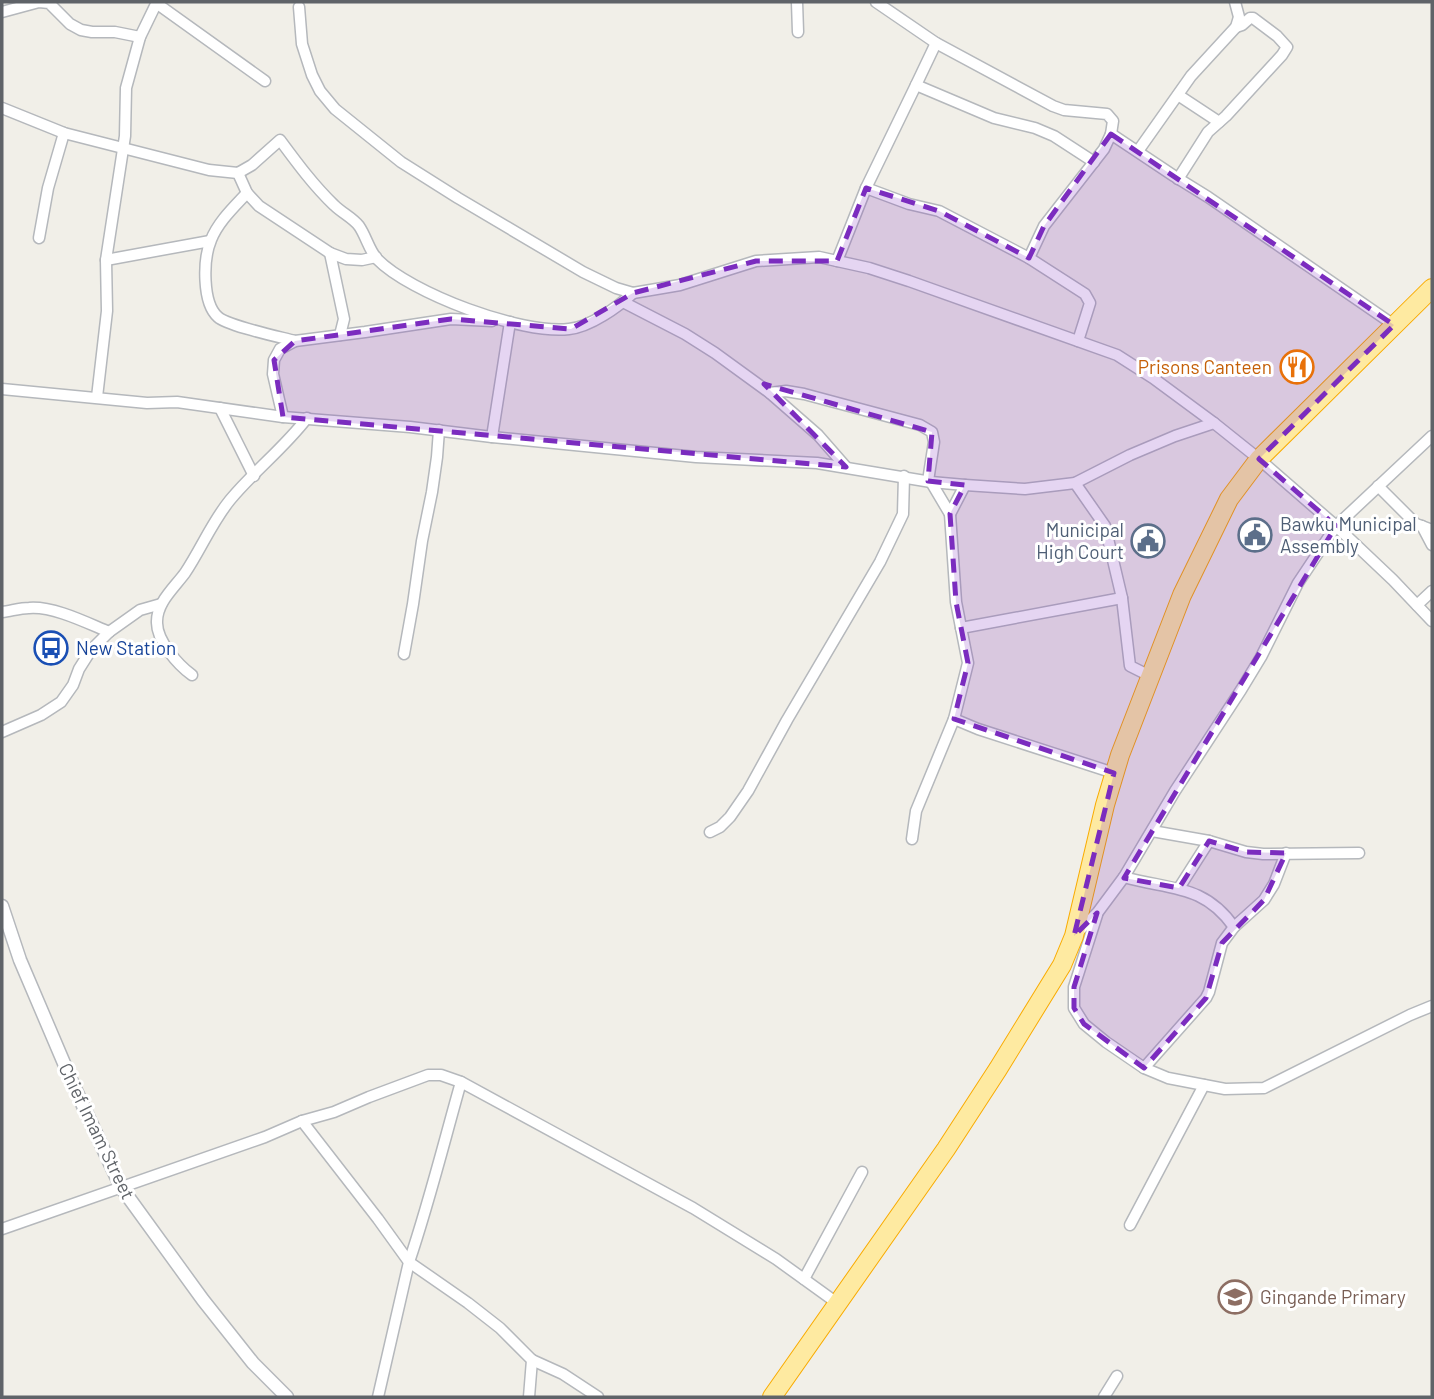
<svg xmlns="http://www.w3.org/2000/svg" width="1434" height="1399" viewBox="0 0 1434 1399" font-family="Barlow,sans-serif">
	<rect width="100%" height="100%" fill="#f1efe8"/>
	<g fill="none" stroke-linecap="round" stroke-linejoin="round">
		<defs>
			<g id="minor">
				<polyline points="797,2 798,32"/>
				<polyline points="876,2 936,43 1053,106 1064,110 1107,114 1113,121 1111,134"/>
				<polyline points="156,3 265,81"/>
				<polyline points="299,7 302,44 312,75 320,91 335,109 401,162 458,198 583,272 616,288 633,293 680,285 756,261 819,257 869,268 909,281 1117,355 1153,378 1214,423"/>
				<polyline points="2,12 39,2 49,3 70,24 81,30 92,32 115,32 140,37"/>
				<polyline points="916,85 936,43"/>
				<polyline points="1178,95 1219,122"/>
				<path d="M2,108L64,133L209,170L238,173L252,165L280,140C297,163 314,186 334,205C342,213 353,218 359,226C366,236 369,250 377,259C410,293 522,335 569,329C590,327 618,307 633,293"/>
				<polyline points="1138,151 1191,76 1236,27 1239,17 1235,2"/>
				<polyline points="238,173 247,193 259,206 330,253 346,259 362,260 376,257"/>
				<polyline points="1178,179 1208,132 1226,116 1282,55 1287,47 1277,36 1253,18 1250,18 1242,25 1236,27"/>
				<polyline points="866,188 916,85 994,118 1035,128 1054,136 1094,162"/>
				<path d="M247,193C234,207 218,222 211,240C203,259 202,303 218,317C228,326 280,337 295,341"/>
				<polyline points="39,238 48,188 64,133"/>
				<polyline points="330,253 344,319 340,335"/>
				<polyline points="1029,258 1044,226 1104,149 1111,134 1174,176 1208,197 1394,325"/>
				<polyline points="106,260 210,241"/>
				<polyline points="837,261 866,188 909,204 939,211 1029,258 1085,294 1090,303 1078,341"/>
				<polyline points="623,302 685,334 715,353 770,393 818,435 846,467"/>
				<polyline points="2,389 147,403 177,402 283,417 410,427 492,437 696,457 817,463 931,482 965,485 1025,489 1075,483 1130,455 1175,436 1214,423 1259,459 1336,526 1298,583 1261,657 1241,690 1175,791 1124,877 1098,912 1078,932"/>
				<polyline points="770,393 786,391 804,394 920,425 932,432 934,442 928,481"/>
				<polyline points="97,397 107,311 106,260 125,136 126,88 140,37 157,2"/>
				<polyline points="220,408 254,476"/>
				<polyline points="283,417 273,374 274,360 280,349 295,341 365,332 451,319 492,321"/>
				<polyline points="1432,436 1336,526 1393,580 1432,621"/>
				<polyline points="492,437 510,322"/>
				<polyline points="931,482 950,514 965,485"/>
				<polyline points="1075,483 1105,526 1122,598 1130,666 1150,676"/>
				<polyline points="1378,486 1416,524 1432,530"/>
				<polyline points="1422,526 1432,545"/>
				<polyline points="1417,605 1432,591"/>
				<path d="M2,612C11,611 20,608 29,608C54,606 87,623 109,632"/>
				<polyline points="961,628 1122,598"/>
				<polyline points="404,654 413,604 422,541 432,492 437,457 439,430"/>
				<path d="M192,675C178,665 157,641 157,623C156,603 174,588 185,573C201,549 212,522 230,500C254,471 284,448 307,418"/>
				<polyline points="954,719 978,729 1114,773"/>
				<polyline points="2,732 41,715 61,702 73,685 79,669 91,650 109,632 140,610 161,604"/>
				<polyline points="1152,831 1209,841 1246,852 1263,854 1359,853"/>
				<polyline points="710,832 720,827 730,817 748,791 787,720 880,562 903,514 904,476"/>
				<polyline points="912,839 916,811 954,719 968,663 956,602 950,514"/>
				<path d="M1124,877C1170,890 1204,884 1234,927"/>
				<polyline points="1179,888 1209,841"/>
				<polyline points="1097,915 1074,987 1074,1008 1084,1024 1106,1042 1144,1068 1168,1078 1225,1089 1264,1088 1410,1015 1432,1006"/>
				<polyline points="1144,1068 1206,998 1209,992 1222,943 1234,927 1264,900 1274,884 1286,853"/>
				<path d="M461,1082C444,1142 429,1203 409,1262L468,1303L500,1328L532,1360L529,1397"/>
				<polyline points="302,1121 378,1219 409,1262 378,1397"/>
				<polyline points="1130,1225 1204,1085"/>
				<polyline points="2,1229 265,1137 302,1121 334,1112 369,1097 428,1075 441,1075 461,1082 693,1208 776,1259 837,1303"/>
				<polyline points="804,1279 862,1172"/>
				<polyline points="532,1360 563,1374 598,1397"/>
				<polyline points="1104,1397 1117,1376"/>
			</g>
			<polyline id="tertiary" points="2,906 20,960 72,1082 121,1187 203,1300 253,1363 287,1397"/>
			<polyline id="trunk" points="772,1397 946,1149 998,1069 1062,965 1074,936 1105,805 1120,755 1182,595 1229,499 1259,459 1432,288"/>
		</defs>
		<use href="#minor" stroke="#b5b8bc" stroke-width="13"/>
		<use href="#tertiary" stroke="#b5b8bc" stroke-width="15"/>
		<use href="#trunk" stroke="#f9ab00" stroke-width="20"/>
		<use href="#minor" stroke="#fff" stroke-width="10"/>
		<use href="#tertiary" stroke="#fff" stroke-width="12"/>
		<use href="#trunk" stroke="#feeaa1" stroke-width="18"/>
	</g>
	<path fill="#7b2cbf" fill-opacity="0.2" stroke="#7b2cbf" stroke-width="5" stroke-dasharray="14 9" stroke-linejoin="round" d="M1111,134L1394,325L1259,459L1336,526L1124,878L1179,888L1209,841L1246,852L1286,853L1264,900L1222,943L1206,998L1144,1068L1084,1024L1074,1008V987L1097,913L1074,936L1114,773L954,719L968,663L956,602L950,514L965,485L928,481L932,432L764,384L846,467L283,417L274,360L295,341L451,319L571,329L633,293L756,261H837L866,188L939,211L1029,258L1044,226Z"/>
	<defs>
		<symbol id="restaurant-ring" viewBox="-11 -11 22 22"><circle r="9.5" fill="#fff" stroke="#e8710a" stroke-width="1.5"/><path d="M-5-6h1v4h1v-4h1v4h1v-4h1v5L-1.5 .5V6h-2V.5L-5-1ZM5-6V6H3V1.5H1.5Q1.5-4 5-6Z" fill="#e8710a"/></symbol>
		<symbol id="civic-ring" viewBox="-11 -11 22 22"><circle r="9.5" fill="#fff" stroke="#5c6f8a" stroke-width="1.5"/><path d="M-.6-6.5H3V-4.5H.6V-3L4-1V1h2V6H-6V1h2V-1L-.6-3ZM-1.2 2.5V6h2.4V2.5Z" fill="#5c6f8a"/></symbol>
		<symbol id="bus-ring" viewBox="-11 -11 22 22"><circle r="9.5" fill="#fff" stroke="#1a4fb4" stroke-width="1.5"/><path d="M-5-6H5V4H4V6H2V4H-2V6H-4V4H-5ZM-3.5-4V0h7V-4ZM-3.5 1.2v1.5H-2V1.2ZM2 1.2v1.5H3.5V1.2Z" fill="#1a4fb4"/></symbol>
		<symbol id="school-ring" viewBox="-11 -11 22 22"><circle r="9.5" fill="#fff" stroke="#8d6e63" stroke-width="1.5"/><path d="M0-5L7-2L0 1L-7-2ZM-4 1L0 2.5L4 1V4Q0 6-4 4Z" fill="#8d6e63"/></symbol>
	</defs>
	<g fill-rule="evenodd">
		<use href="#restaurant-ring" x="1278" y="348" width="38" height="38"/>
		<use href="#civic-ring" x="1236" y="516" width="38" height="38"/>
		<use href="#civic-ring" x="1129" y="522" width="38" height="38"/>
		<use href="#bus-ring" x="32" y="629" width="38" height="38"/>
		<use href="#school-ring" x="1216" y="1278" width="38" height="38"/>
	</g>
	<g text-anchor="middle" stroke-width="6" stroke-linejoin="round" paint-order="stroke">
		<g font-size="19" fill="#c56008" stroke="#fff" text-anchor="end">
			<text x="1272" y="374">Prisons Canteen</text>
		</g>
		<g font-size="19" fill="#4e5e75" stroke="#fff" text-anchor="start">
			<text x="1280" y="531">Bawku Municipal<tspan x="1280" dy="22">Assembly</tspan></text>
			<text x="1124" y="537" text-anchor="end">Municipal<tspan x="1124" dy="22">High Court</tspan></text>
		</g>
		<g font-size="19" fill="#164399" stroke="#fff" text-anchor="start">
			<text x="76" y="655">New Station</text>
		</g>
		<g font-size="19" fill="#5f6368" stroke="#fff">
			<text transform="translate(97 1131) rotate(64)" y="7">Chief Imam Street</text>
		</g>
		<g font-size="19" fill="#785e54" stroke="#fff" text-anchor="start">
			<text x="1260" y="1304">Gingande Primary</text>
		</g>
	</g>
	<rect width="1434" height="1399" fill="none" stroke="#5f6368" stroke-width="7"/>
</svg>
